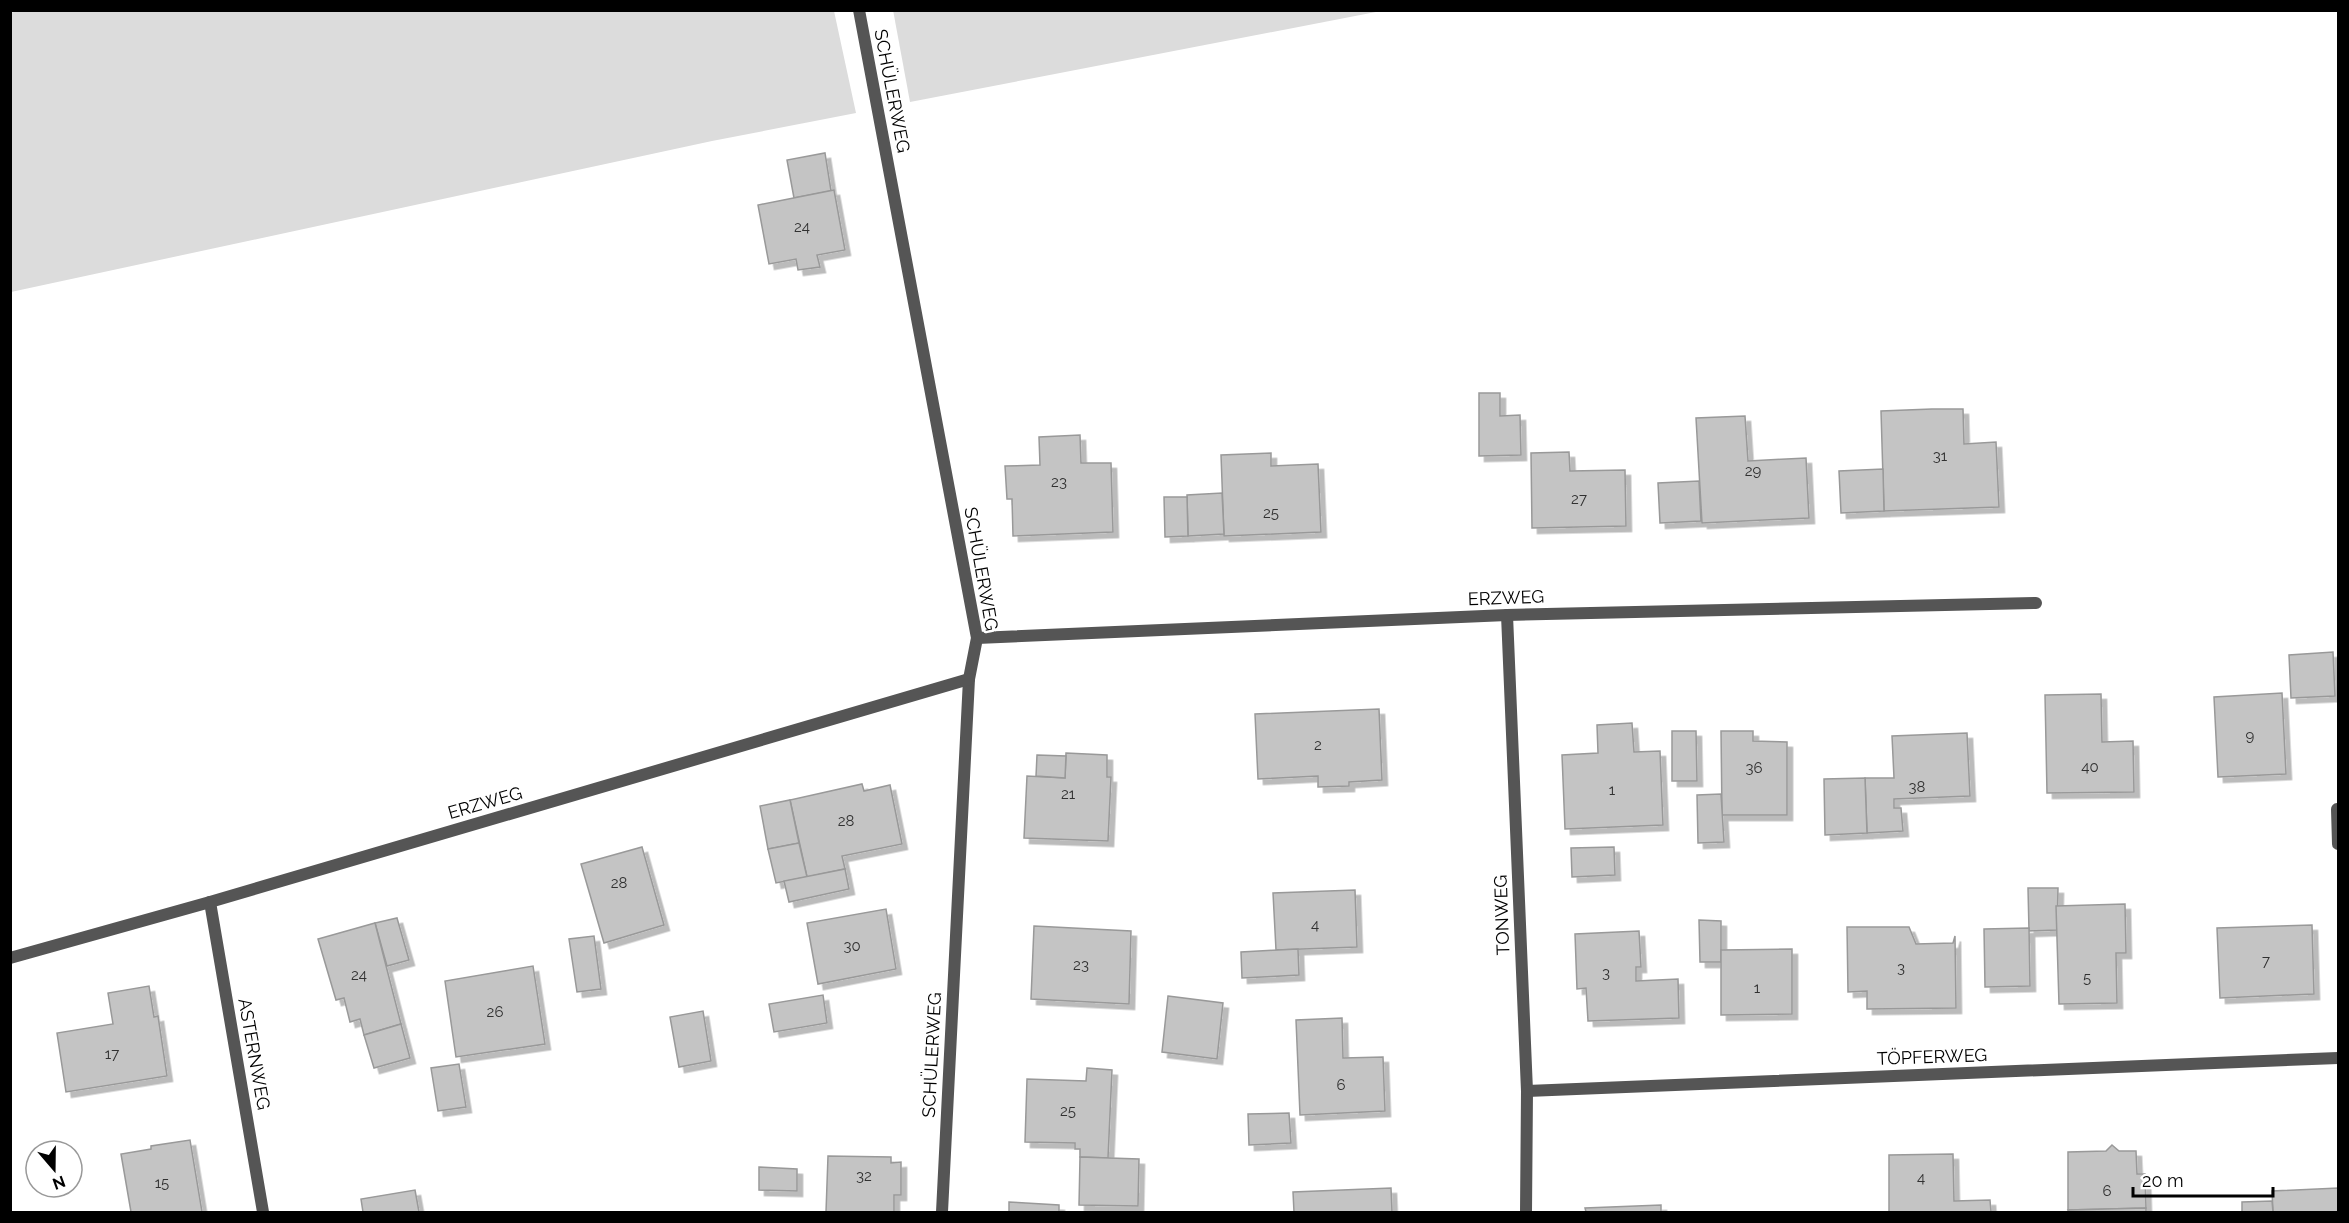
<svg xmlns="http://www.w3.org/2000/svg" width="2349" height="1223" viewBox="0 0 2349 1223" font-family="Raleway,sans-serif">
	<defs>
		<filter id="shadow"><feDropShadow dx="5.5" dy="5.5" stdDeviation="0" flood-color="#0004"/></filter>
	</defs>
	<rect width="100%" height="100%" fill="#fff"/>
	<g fill="#dcdcdc">
		<polygon points="22,10 834,11 856,113 712,141 11,292 10,13"/>
		<polygon points="893,10 1381,10 1381,11 910,102"/>
	</g>
	<g fill="#c4c4c4" stroke="#999" stroke-width="1.5" filter="url(#shadow)">
		<polygon points="825,153 831,191 794,198 787,160"/>
		<polygon points="834,190 845,250 817,255 820,267 798,270 796,259 769,264 758,205"/>
		<polygon points="1479,393 1500,393 1500,416 1520,415 1521,455 1479,456"/>
		<polygon points="1932,409 1963,409 1964,444 1996,442 1999,507 1884,511 1881,411"/>
		<polygon points="1745,416 1748,461 1806,458 1809,518 1702,523 1696,418"/>
		<polygon points="1080,435 1081,463 1111,463 1113,532 1013,536 1012,499 1007,499 1005,466 1040,465 1039,437"/>
		<polygon points="1569,452 1570,471 1625,470 1626,526 1532,528 1531,453"/>
		<polygon points="1271,453 1271,466 1318,464 1321,532 1224,536 1221,455"/>
		<polygon points="1883,469 1884,511 1841,513 1839,471"/>
		<polygon points="1699,481 1701,521 1660,523 1658,483"/>
		<polygon points="1222,493 1224,534 1188,536 1187,495"/>
		<polygon points="1164,497 1187,497 1188,536 1165,537"/>
		<polygon points="2333,652 2335,696 2291,698 2289,655"/>
		<polygon points="2282,693 2286,774 2218,777 2214,697"/>
		<polygon points="2101,694 2102,742 2133,741 2134,792 2047,793 2045,695"/>
		<polygon points="1379,709 1382,780 1349,782 1349,786 1318,787 1318,776 1258,779 1255,714"/>
		<polygon points="1632,723 1634,752 1660,751 1663,825 1565,829 1562,755 1598,753 1597,725"/>
		<polygon points="1672,731 1696,731 1697,781 1672,781"/>
		<polygon points="1721,731 1753,731 1753,741 1787,742 1787,815 1722,815"/>
		<polygon points="1967,733 1970,796 1894,799 1894,808 1901,808 1903,831 1867,833 1865,778 1894,778 1892,736"/>
		<polygon points="1066,753 1107,755 1107,777 1111,777 1108,841 1024,838 1027,776 1065,778"/>
		<polygon points="1037,755 1066,756 1065,778 1036,776"/>
		<polygon points="1865,778 1867,833 1825,835 1824,779"/>
		<polygon points="862,784 864,791 890,785 902,844 842,856 845,869 807,877 790,800"/>
		<polygon points="1721,794 1724,842 1698,843 1697,795"/>
		<polygon points="790,800 799,843 768,849 760,806"/>
		<polygon points="799,843 807,877 776,883 768,849"/>
		<polygon points="642,847 664,925 604,943 581,864"/>
		<polygon points="1614,847 1615,875 1572,877 1571,848"/>
		<polygon points="845,869 849,889 789,902 784,881"/>
		<polygon points="2028,888 2058,888 2057,930 2029,931"/>
		<polygon points="1355,890 1357,947 1276,950 1273,893"/>
		<polygon points="2125,904 2126,953 2116,953 2117,1003 2059,1004 2056,906"/>
		<polygon points="886,909 896,969 818,984 807,923"/>
		<polygon points="397,918 409,960 387,966 375,923"/>
		<polygon points="1699,920 1721,921 1721,962 1700,962"/>
		<polygon points="375,923 401,1024 364,1035 360,1019 350,1022 344,998 336,1000 318,939"/>
		<polygon points="2312,925 2314,994 2220,998 2217,928"/>
		<polygon points="1034,926 1131,931 1129,1004 1031,999"/>
		<polygon points="1847,927 1909,927 1916,944 1953,943 1955,936 1956,1008 1867,1009 1867,991 1848,992"/>
		<polygon points="2029,928 2030,986 1985,987 1984,929"/>
		<polygon points="1639,931 1641,967 1636,967 1636,981 1678,979 1679,1018 1588,1021 1586,988 1577,989 1575,934"/>
		<polygon points="594,936 601,989 577,992 569,939"/>
		<polygon points="1298,949 1299,975 1242,978 1241,952"/>
		<polygon points="1792,949 1792,1014 1721,1015 1721,950"/>
		<polygon points="533,966 545,1044 456,1057 445,981"/>
		<polygon points="149,986 154,1017 158,1016 167,1076 66,1092 57,1033 113,1024 108,993"/>
		<polygon points="823,995 827,1023 774,1032 769,1004"/>
		<polygon points="1168,996 1223,1003 1217,1059 1162,1052"/>
		<polygon points="703,1011 711,1061 679,1067 670,1017"/>
		<polygon points="1342,1018 1343,1058 1383,1057 1385,1111 1300,1115 1296,1020"/>
		<polygon points="401,1024 410,1058 374,1068 364,1035"/>
		<polygon points="459,1064 466,1107 438,1111 431,1068"/>
		<polygon points="1087,1068 1112,1070 1108,1158 1080,1157 1080,1149 1075,1149 1075,1143 1025,1142 1027,1079 1086,1081"/>
		<polygon points="1289,1113 1291,1143 1249,1145 1248,1114"/>
		<polygon points="190,1140 202,1212 131,1212 121,1154 151,1149 151,1146"/>
		<polygon points="2112,1145 2119,1151 2136,1151 2137,1174 2145,1174 2146,1208 2068,1210 2068,1152 2106,1151"/>
		<polygon points="1953,1154 1954,1201 1990,1200 1991,1212 1889,1212 1889,1155"/>
		<polygon points="828,1156 891,1157 891,1163 901,1162 901,1195 894,1195 894,1212 826,1212"/>
		<polygon points="1080,1157 1139,1159 1138,1206 1079,1205"/>
		<polygon points="759,1167 797,1169 797,1191 759,1190"/>
		<polygon points="1391,1188 1392,1212 1294,1212 1293,1192"/>
		<polygon points="2338,1188 2338,1212 2273,1212 2272,1191"/>
		<polygon points="415,1190 419,1212 363,1212 361,1199"/>
		<polygon points="2272,1201 2273,1212 2242,1212 2242,1202"/>
		<polygon points="1009,1202 1059,1205 1059,1212 1009,1212"/>
		<polygon points="1661,1205 1661,1212 1586,1212 1585,1208"/>
		<polygon points="2146,1208 2146,1212 2069,1212 2068,1210"/>
	</g>
	<g fill="none" stroke-linecap="round" stroke-linejoin="round">
		<polyline stroke="#555" stroke-width="12" points="2337,809 2338,844"/>
		<g stroke="#555" stroke-width="12">
			<polyline points="859,10 977,638 969,679 942,1212"/>
			<polyline points="1507,615 1527,1091 1526,1212"/>
			<polyline points="977,638 1507,615 2036,603"/>
			<polyline points="210,902 263,1212"/>
			<polyline points="10,958 210,902 969,679"/>
			<polyline points="1527,1091 2338,1058"/>
		</g>
	</g>
	<g text-anchor="middle" stroke-width="5" stroke-linejoin="round" paint-order="stroke">
		<g font-size="15" fill="#313131">
			<text x="802" y="232">24</text>
			<text x="1940" y="461">31</text>
			<text x="1753" y="476">29</text>
			<text x="1059" y="487">23</text>
			<text x="1579" y="504">27</text>
			<text x="1271" y="518">25</text>
			<text x="2250" y="741">9</text>
			<text x="1318" y="750">2</text>
			<text x="2090" y="772">40</text>
			<text x="1754" y="773">36</text>
			<text x="1917" y="792">38</text>
			<text x="1612" y="795">1</text>
			<text x="1068" y="799">21</text>
			<text x="846" y="826">28</text>
			<text x="619" y="888">28</text>
			<text x="1315" y="930">4</text>
			<text x="852" y="951">30</text>
			<text x="2266" y="966">7</text>
			<text x="1081" y="970">23</text>
			<text x="1901" y="973">3</text>
			<text x="1606" y="978">3</text>
			<text x="359" y="980">24</text>
			<text x="2087" y="983">5</text>
			<text x="1757" y="993">1</text>
			<text x="495" y="1017">26</text>
			<text x="112" y="1059">17</text>
			<text x="1341" y="1090">6</text>
			<text x="1068" y="1116">25</text>
			<text x="864" y="1181">32</text>
			<text x="1921" y="1183">4</text>
			<text x="162" y="1188">15</text>
			<text x="2107" y="1196">6</text>
		</g>
		<g font-size="18" fill="#000" stroke="#fff">
			<text transform="translate(892 91) rotate(79)" y="6">SCHÜLERWEG</text>
			<text transform="translate(981 569) rotate(80)" y="6">SCHÜLERWEG</text>
			<text transform="translate(1506 598) rotate(-2)" y="6">ERZWEG</text>
			<text transform="translate(485 803) rotate(-16)" y="6">ERZWEG</text>
			<text transform="translate(1502 915) rotate(-92)" y="6">TONWEG</text>
			<text transform="translate(254 1054) rotate(80)" y="6">ASTERNWEG</text>
			<text transform="translate(932 1055) rotate(-87)" y="6">SCHÜLERWEG</text>
			<text transform="translate(1932 1057) rotate(-2)" y="6">TÖPFERWEG</text>
		</g>
	</g>
	<rect width="2349" height="1223" fill="none" stroke="#000000" stroke-width="24"/>
	<g transform="translate(54 1169) rotate(160)"><circle r="28" fill="#ffffff" stroke="#999999" stroke-width="1.5"/>
	<path d="M0-4.5L10 22L0 15L-10 22Z" fill="#000000"/>
	<text y="-9" font-size="16" font-weight="bold" text-anchor="middle" fill="#000000">N</text>
	</g>
	<path d="M2133 1187v9h140v-9" fill="none" stroke="#000000" stroke-width="3"/>
	<text x="2142" y="1187" font-size="18" fill="#000000" stroke="#ffffff" stroke-width="4.5" paint-order="stroke">20 m</text>
</svg>
